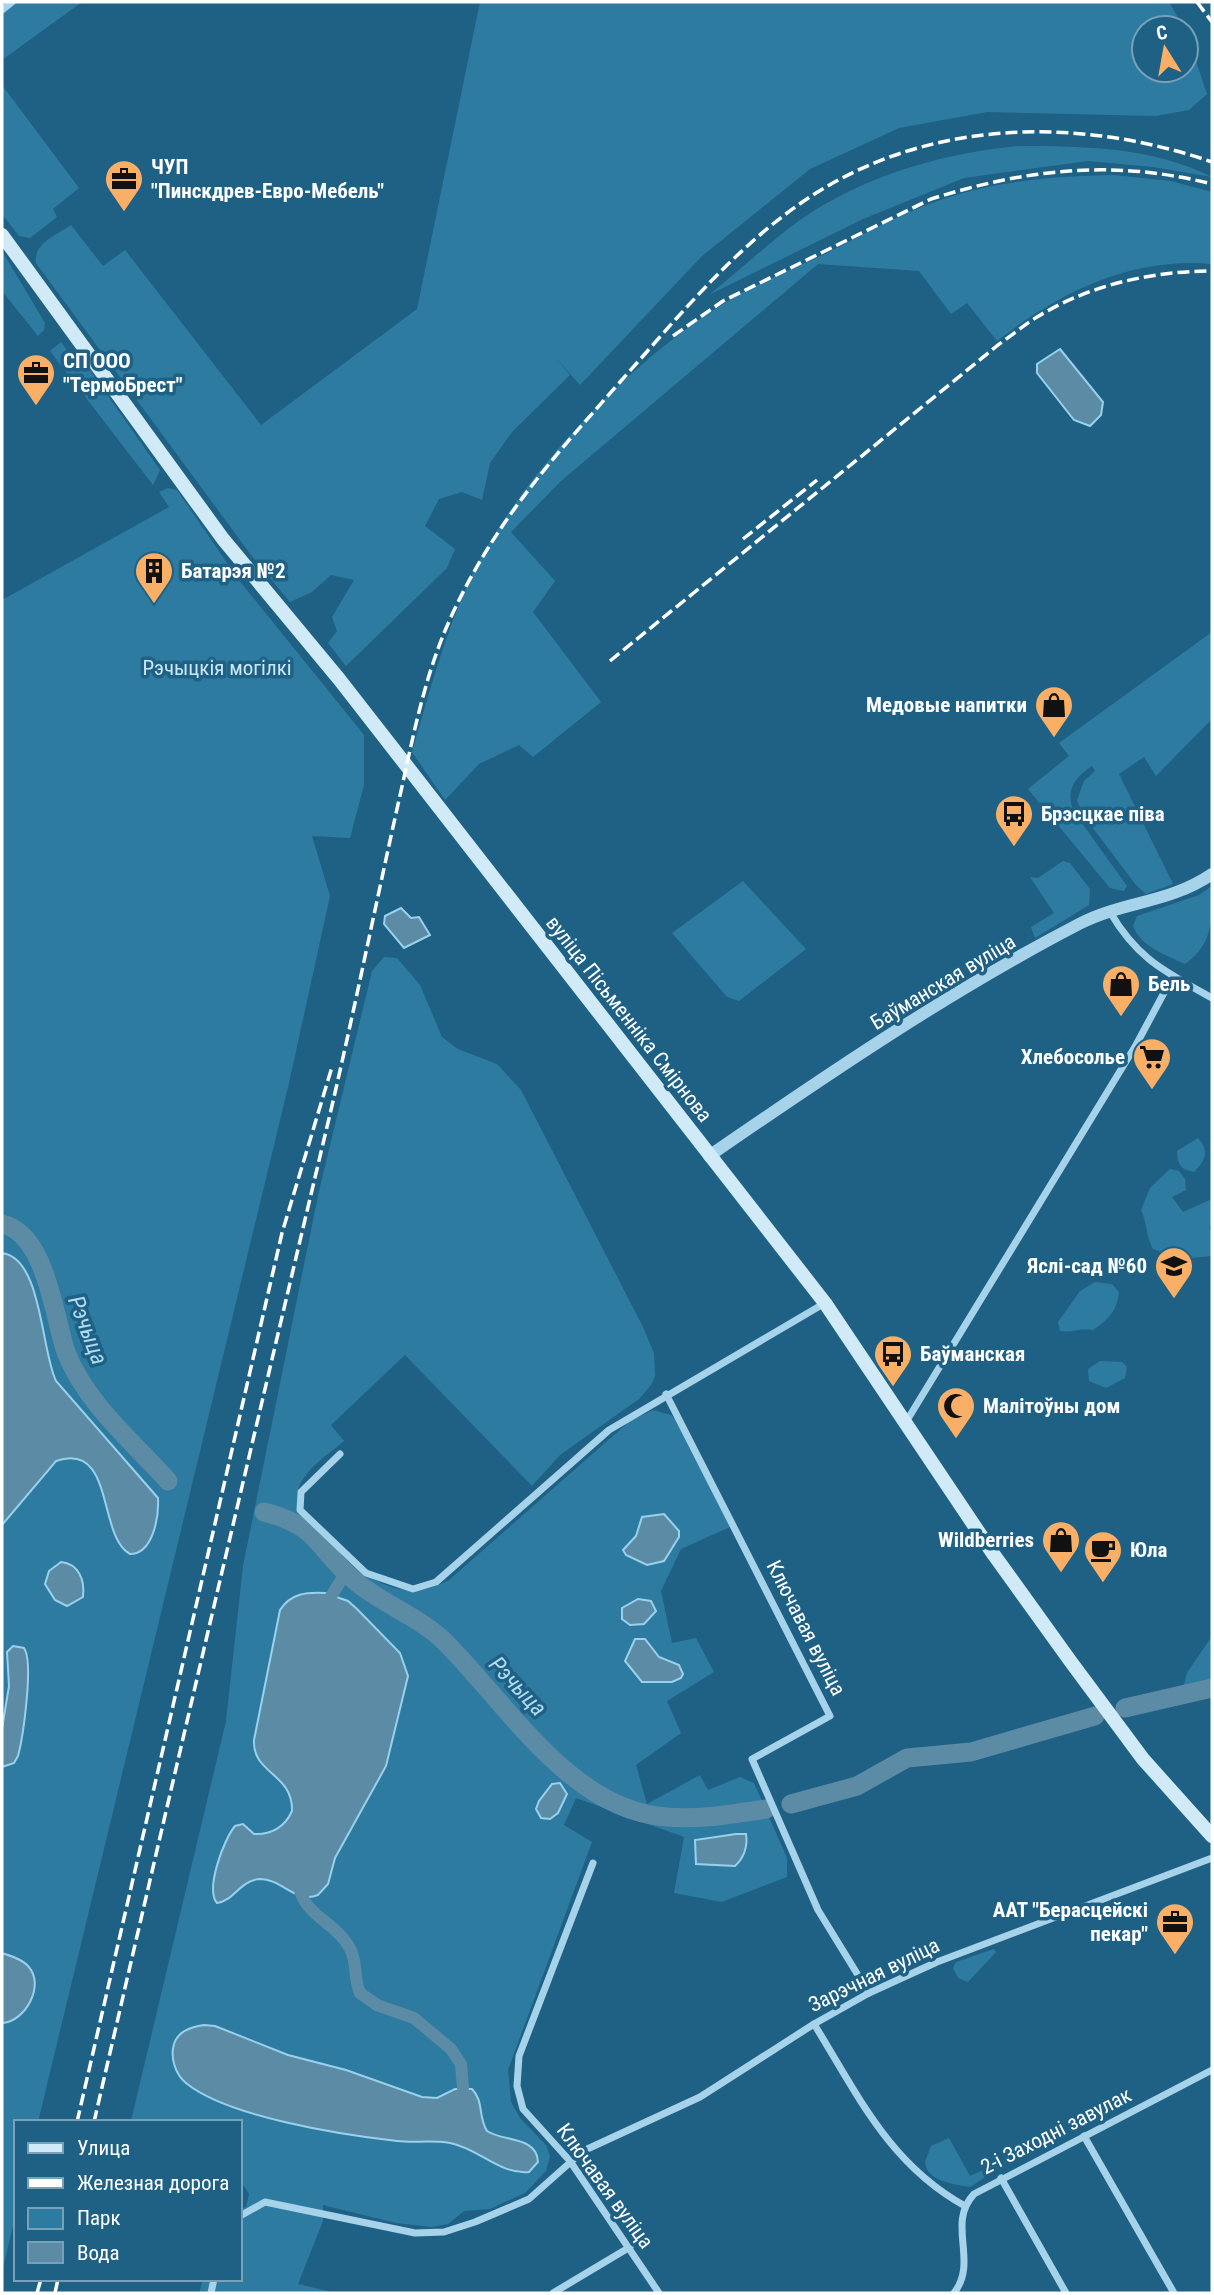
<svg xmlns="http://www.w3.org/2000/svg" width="1214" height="2295" viewBox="0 0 1214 2295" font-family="'Roboto Condensed',sans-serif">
	<rect width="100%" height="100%" fill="#1e6185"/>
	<g fill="#2e7ba2">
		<polygon points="2,2 82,2 2,60"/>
		<path d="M480,2H1169L1184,28H1144V70H1186V32L1207,94L1189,110L1156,116L987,112L899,128L810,169L702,256L580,385L556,358L570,375L512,432L490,463L482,500L462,492L439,499L425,526L455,549L447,568L346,666L328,643L337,631L332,617L354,580L331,575L312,592L290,602L251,555L36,263C33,243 57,235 71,225L103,266L125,250L261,425L417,309Z"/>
		<polygon points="2,85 79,188 53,209 57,217 30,238 19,236 2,214"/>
		<path d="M1019,146C1085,146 1152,147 1212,177L1153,167L1088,161L964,178L863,219L709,295C736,273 761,250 788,229C855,178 937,154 1019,146Z"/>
		<path d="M1114,175L1171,181L1212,192V264C1131,257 1060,292 997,341L967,303L951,314L919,271L818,264L561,481L511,532L555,581L533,612L601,702L533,757L519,745L479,764L445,800L412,752C429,693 445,633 471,577C518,478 630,361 723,304C755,284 793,269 827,253C861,236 896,216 932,203C991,181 1052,176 1114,175Z"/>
		<polygon points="2,251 45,323 44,330 38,336 2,291"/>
		<polygon points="61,342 72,357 87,366 160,470 153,485 50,351"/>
		<polygon points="168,488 177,490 238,579 364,735 364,785 350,838 312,836 330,896 289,1083 38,2122 16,2122 16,2213 2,2272 2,600 169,507 159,492"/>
		<path d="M1212,632V719L1156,776L1144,757L1119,774L1173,884L1146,894L1136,885L1083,815L1077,800L1084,781L1095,771L1092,766C1074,778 1065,790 1074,812L1127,886L1124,891L1110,888L1028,789L1069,756L1059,743Z"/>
		<polygon points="1063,861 1070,863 1090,889 1089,905 1035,938 1031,927 1054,913 1030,877 1038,878"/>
		<polygon points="743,881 806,949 739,1001 727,997 672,933"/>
		<path d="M1212,886C1212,920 1214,943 1185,964C1165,954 1142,948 1133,926L1137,916L1199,895Z"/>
		<path d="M384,957L397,958L420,985L442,1037L458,1049L497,1064L521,1090L643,1327L654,1353L655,1376L651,1385L639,1399L560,1455L532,1486L405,1355L331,1425L344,1441C322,1460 285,1481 301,1513C343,1554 384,1614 449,1580L630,1421L653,1410L671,1415L678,1422L730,1527L681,1549L661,1591L672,1643L696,1638L714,1672L667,1701L681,1733L636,1765L647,1804L700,1775L708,1790L740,1777L754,1783L787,1858V1877L722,1902L674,1893L684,1837L576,1798L564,1825L592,1842L508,2070L511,2102L520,2118L546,2145L550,2156L546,2171L525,2193L490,2209L464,2211L448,2224L432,2227L396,2223L323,2205V2221L298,2284L336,2293H199L203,2279H240V2209L246,2207L249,2194L242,2183L240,2122L131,2121L226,1721L243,1566L319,1191L372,971Z"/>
		<path d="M1198,1138C1210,1151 1205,1161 1194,1172C1181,1170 1177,1164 1177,1151Z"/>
		<path d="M1170,1169L1179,1171L1185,1179L1186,1190L1172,1197L1183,1212L1212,1199V1224L1209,1227L1212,1231V1256L1180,1259L1153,1249C1146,1236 1147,1223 1141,1210L1150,1188Z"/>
		<path d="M1095,1282L1112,1284L1119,1292C1117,1311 1108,1320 1093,1330C1080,1327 1072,1333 1060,1331L1058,1322L1080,1291Z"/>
		<polygon points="1100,1361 1122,1362 1127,1367 1125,1378 1106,1388 1089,1381 1088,1369"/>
		<polygon points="1212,1636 1212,1696 1192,1698 1183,1688 1187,1673"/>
		<polygon points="994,1949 996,1952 968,1982 958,1978 953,1968 956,1962"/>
		<path d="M949,2138L970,2176L1009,2158L1010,2161L970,2187C954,2184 927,2182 925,2162L931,2146Z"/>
	</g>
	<g fill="#5c8ba5" stroke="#99d1ec" stroke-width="2">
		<polygon points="1060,349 1103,402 1101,415 1090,426 1074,420 1037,373 1037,364"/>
		<polygon points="401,908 411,918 419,917 430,935 404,948 384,924 385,916"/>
		<path d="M2,1253C42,1258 41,1350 56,1381L158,1498C159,1517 153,1554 130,1554C97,1536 115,1441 56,1461L2,1525Z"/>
		<polygon points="664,1514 679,1531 679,1537 664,1561 647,1565 626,1555 623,1550 636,1536 642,1517"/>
		<path d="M61,1562C79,1564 85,1580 83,1597L67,1606L55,1600L45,1584L49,1571Z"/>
		<path d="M325,1593L348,1601L357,1609L400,1653L408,1676L386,1766L335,1858L328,1884L318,1895C296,1904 282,1879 260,1879C240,1880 234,1901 217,1903C205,1889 224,1839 235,1826L243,1824L254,1834C271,1835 285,1827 292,1811C293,1773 252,1774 254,1740L280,1610C291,1593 307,1592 325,1593Z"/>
		<polygon points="638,1599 651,1601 656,1611 644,1624 630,1625 622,1619 622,1608"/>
		<polygon points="635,1639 645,1639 659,1657 679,1665 683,1674 681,1678 672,1682 642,1682 625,1661"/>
		<path d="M13,1646L24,1648C34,1662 23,1737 18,1756L14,1763L2,1767V1729L9,1686L7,1652Z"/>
		<polygon points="560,1783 567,1794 558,1813 550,1819 541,1818 536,1809 539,1801 552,1784"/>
		<path d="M736,1834H746C748,1846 744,1858 735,1866L696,1864L695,1840Z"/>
		<path d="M2,1953C11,1956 22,1959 28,1966C46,1985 25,2022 2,2023Z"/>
		<path d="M204,2025L215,2026L288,2055L346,2070L422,2097L437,2098L455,2089H472C484,2101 478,2117 487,2131C504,2142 537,2136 538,2162L529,2172C500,2175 478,2148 450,2143C433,2140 414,2143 397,2141C343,2135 227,2117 186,2083C175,2074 170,2057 174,2044C178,2031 191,2027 204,2025Z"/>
	</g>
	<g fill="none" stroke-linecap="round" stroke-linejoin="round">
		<g stroke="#5c8ba5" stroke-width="12">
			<polyline points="323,1609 345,1574"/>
			<path d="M297,1880C304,1918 330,1917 348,1945C358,1960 353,1977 360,1993L377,2005L414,2018L451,2049L461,2064L463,2088"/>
		</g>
		<g stroke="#5c8ba5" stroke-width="19">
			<path d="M2,1224C46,1233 54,1317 66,1352C85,1402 133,1442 168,1481"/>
			<path d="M264,1512C322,1527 316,1549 355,1581C382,1604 416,1615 443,1640C507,1703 570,1810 666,1817C700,1820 733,1814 766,1809"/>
			<polyline points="1125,1708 1212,1688"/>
			<polyline points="791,1804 857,1786 907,1758 971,1752 1095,1716"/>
		</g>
		<g stroke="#a6d3ea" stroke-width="7">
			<polyline points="2,10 12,2"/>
			<path d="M1110,912C1138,960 1166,972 1212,998"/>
			<polyline points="666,1394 830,1716 752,1759 818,1910 869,1993"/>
			<polyline points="906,1422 1136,1045 1173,976"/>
			<polyline points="340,1454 301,1492 300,1510 366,1573 413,1589 436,1582 609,1430 825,1303"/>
			<polyline points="593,1863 519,2056 517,2086 523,2109 570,2161 659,2293"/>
			<path d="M814,2024C858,2095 889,2164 965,2206"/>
			<polyline points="1084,2136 1174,2293"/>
			<polyline points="1001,2178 1066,2293"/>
			<polyline points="240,2216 265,2202 415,2233 444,2232 475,2222 529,2199 583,2151 700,2097 814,2024 869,1993 937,1962 1212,1858"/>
			<polyline points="211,2293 214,2279"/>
			<polyline points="553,2293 630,2247"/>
			<path d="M954,2293C979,2261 946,2224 974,2194L1212,2070"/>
		</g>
		<path stroke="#a6d3ea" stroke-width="12" d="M709,1156C828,1074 950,991 1079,924C1123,901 1168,904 1212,874"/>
		<polyline stroke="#d1eaf8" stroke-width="14" points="2,235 223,539 339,679 825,1303 994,1555 1071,1662 1143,1759 1212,1836"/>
		<g stroke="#fff" stroke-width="3.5" stroke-dasharray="12 5" stroke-linecap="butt">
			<polyline points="1197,2 1212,22"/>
			<path d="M673,336L723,301L931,199C1027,169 1113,159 1212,184"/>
			<polyline points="743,539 817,480"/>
			<path d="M610,661L998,345C1011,336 1024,325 1037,317C1089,285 1152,271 1212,271"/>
			<polyline points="77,2122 282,1233 332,1067"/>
			<path d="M94,2122C172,1784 251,1447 331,1110C355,1007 376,903 399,800C413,738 424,676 451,617C494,523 552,459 620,382C681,314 742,238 821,190C939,118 1085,118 1212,162"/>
			<polyline points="37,2293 41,2279"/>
			<polyline points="55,2293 58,2279"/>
		</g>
	</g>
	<defs>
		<symbol id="office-pin" viewBox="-11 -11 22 30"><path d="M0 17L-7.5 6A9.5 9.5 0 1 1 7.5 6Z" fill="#f9af65" stroke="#1e6185"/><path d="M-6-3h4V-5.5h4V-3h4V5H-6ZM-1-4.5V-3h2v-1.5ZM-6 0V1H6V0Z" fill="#111"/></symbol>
		<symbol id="building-pin" viewBox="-11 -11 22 30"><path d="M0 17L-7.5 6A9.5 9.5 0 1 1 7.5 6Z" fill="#f9af65" stroke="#1e6185"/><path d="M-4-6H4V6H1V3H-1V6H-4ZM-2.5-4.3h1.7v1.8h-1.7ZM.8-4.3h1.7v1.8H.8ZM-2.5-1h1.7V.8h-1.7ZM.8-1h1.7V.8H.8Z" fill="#111"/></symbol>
		<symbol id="shop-pin" viewBox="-11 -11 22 30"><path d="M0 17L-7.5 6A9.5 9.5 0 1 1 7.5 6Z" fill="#f9af65" stroke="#1e6185"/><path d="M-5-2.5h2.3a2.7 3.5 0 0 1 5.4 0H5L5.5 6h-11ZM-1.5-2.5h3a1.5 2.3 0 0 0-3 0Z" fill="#111"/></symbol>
		<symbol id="bus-pin" viewBox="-11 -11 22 30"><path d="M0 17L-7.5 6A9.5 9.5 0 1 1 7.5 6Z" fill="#f9af65" stroke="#1e6185"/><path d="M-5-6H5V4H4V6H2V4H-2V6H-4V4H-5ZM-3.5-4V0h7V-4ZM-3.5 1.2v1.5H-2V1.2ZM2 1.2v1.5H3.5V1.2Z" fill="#111"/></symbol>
		<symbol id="supermarket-pin" viewBox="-11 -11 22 30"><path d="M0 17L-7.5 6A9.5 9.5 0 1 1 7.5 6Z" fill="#f9af65" stroke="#1e6185"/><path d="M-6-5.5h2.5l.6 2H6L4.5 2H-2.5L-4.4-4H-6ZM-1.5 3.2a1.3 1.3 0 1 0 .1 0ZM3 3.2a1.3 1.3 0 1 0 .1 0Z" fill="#111"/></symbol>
		<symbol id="school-pin" viewBox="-11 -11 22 30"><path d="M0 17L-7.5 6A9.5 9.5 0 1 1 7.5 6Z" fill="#f9af65" stroke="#1e6185"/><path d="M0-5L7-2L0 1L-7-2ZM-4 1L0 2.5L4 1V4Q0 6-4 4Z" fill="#111"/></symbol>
		<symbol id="mosque-pin" viewBox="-11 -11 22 30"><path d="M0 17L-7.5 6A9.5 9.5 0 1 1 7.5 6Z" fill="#f9af65" stroke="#1e6185"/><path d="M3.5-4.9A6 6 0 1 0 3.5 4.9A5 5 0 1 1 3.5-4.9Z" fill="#111"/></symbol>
		<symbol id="cafe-pin" viewBox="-11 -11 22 30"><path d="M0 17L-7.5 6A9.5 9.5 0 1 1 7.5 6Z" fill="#f9af65" stroke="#1e6185"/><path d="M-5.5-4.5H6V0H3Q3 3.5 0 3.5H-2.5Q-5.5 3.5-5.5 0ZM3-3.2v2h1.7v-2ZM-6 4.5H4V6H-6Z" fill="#111"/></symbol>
	</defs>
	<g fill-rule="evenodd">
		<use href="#office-pin" x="102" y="157" width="44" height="60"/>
		<use href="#office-pin" x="14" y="351" width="44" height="60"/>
		<use href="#building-pin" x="132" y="549" width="44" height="60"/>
		<use href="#shop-pin" x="1032" y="683" width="44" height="60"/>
		<use href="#bus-pin" x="992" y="792" width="44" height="60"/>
		<use href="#shop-pin" x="1099" y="962" width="44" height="60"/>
		<use href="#supermarket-pin" x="1130" y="1035" width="44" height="60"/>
		<use href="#school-pin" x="1152" y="1244" width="44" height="60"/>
		<use href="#bus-pin" x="871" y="1332" width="44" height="60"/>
		<use href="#mosque-pin" x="934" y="1384" width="44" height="60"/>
		<use href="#shop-pin" x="1039" y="1518" width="44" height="60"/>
		<use href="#cafe-pin" x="1081" y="1528" width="44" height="60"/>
		<use href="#office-pin" x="1153" y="1900" width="44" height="60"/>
	</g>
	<g text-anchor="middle" stroke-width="7" stroke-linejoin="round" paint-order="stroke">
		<g font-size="21" font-weight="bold" fill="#fff" stroke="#1e6185" text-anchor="start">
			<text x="151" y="174">ЧУП<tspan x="151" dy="24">"Пинскдрев-Евро-Мебель"</tspan></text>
			<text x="63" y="368">СП ООО<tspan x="63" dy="24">"ТермоБрест"</tspan></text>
			<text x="181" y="578">Батарэя №2</text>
			<text x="1027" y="712" text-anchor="end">Медовые напитки</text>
			<text x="1041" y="821">Брэсцкае піва</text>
			<text x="1148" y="991">Бель</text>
			<text x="1125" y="1064" text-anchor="end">Хлебосолье</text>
			<text x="1147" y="1273" text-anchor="end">Яслі-сад №60</text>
			<text x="920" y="1361">Баўманская</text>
			<text x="983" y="1413">Малітоўны дом</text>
			<text x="1034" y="1547" text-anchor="end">Wildberries</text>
			<text x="1130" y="1557">Юла</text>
			<text x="1148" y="1917" text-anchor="end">ААТ "Берасцейскі<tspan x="1148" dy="24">пекар"</tspan></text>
		</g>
		<g font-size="21" fill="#cae8f8" stroke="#1e6185">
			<text x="217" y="675">Рэчыцкія могілкі</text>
		</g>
		<g font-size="21" fill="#fff" stroke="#1e6185">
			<text transform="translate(943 982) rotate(-31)" y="7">Баўманская вуліца</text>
			<text transform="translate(629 1019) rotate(52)" y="7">вуліца Пісьменніка Смірнова</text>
			<text transform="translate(806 1628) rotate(63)" y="7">Ключавая вуліца</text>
			<text transform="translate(874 1975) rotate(-26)" y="7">Зарэчная вуліца</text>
			<text transform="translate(1056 2131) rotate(-27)" y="7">2-і Заходні завулак</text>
			<text transform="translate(605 2186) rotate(54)" y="7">Ключавая вуліца</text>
		</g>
		<g font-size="23" font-style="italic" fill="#b1dcf2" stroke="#1e6185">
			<text transform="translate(88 1330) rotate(69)" y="8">Рэчыца</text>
			<text transform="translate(518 1686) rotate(47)" y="8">Рэчыца</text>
		</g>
	</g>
	<rect width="1214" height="2295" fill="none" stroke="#ffffff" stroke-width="7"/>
	<rect x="14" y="2120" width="228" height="161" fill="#1e6185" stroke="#78a0b6" stroke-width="2"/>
	<rect x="28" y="2143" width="35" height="10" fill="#d1eaf8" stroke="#78a0b6" stroke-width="2"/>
	<text x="77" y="2155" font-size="21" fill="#ffffff">Улица</text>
	<rect x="28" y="2178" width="35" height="10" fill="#ffffff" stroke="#78a0b6" stroke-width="2"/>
	<text x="77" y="2190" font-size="21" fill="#ffffff">Железная дорога</text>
	<rect x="28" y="2208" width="35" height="21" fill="#2e7ba2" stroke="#78a0b6" stroke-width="2"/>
	<text x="77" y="2225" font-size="21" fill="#ffffff">Парк</text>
	<rect x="28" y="2242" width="35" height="21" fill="#5c8ba5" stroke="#78a0b6" stroke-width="2"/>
	<text x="77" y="2260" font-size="21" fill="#ffffff">Вода</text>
	<g transform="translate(1165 49) rotate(349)"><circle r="33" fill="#1e6185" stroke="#78a0b6" stroke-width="2"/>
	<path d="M0-5L12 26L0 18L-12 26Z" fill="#f9af65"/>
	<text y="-10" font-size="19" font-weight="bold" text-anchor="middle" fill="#ffffff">С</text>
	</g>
</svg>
